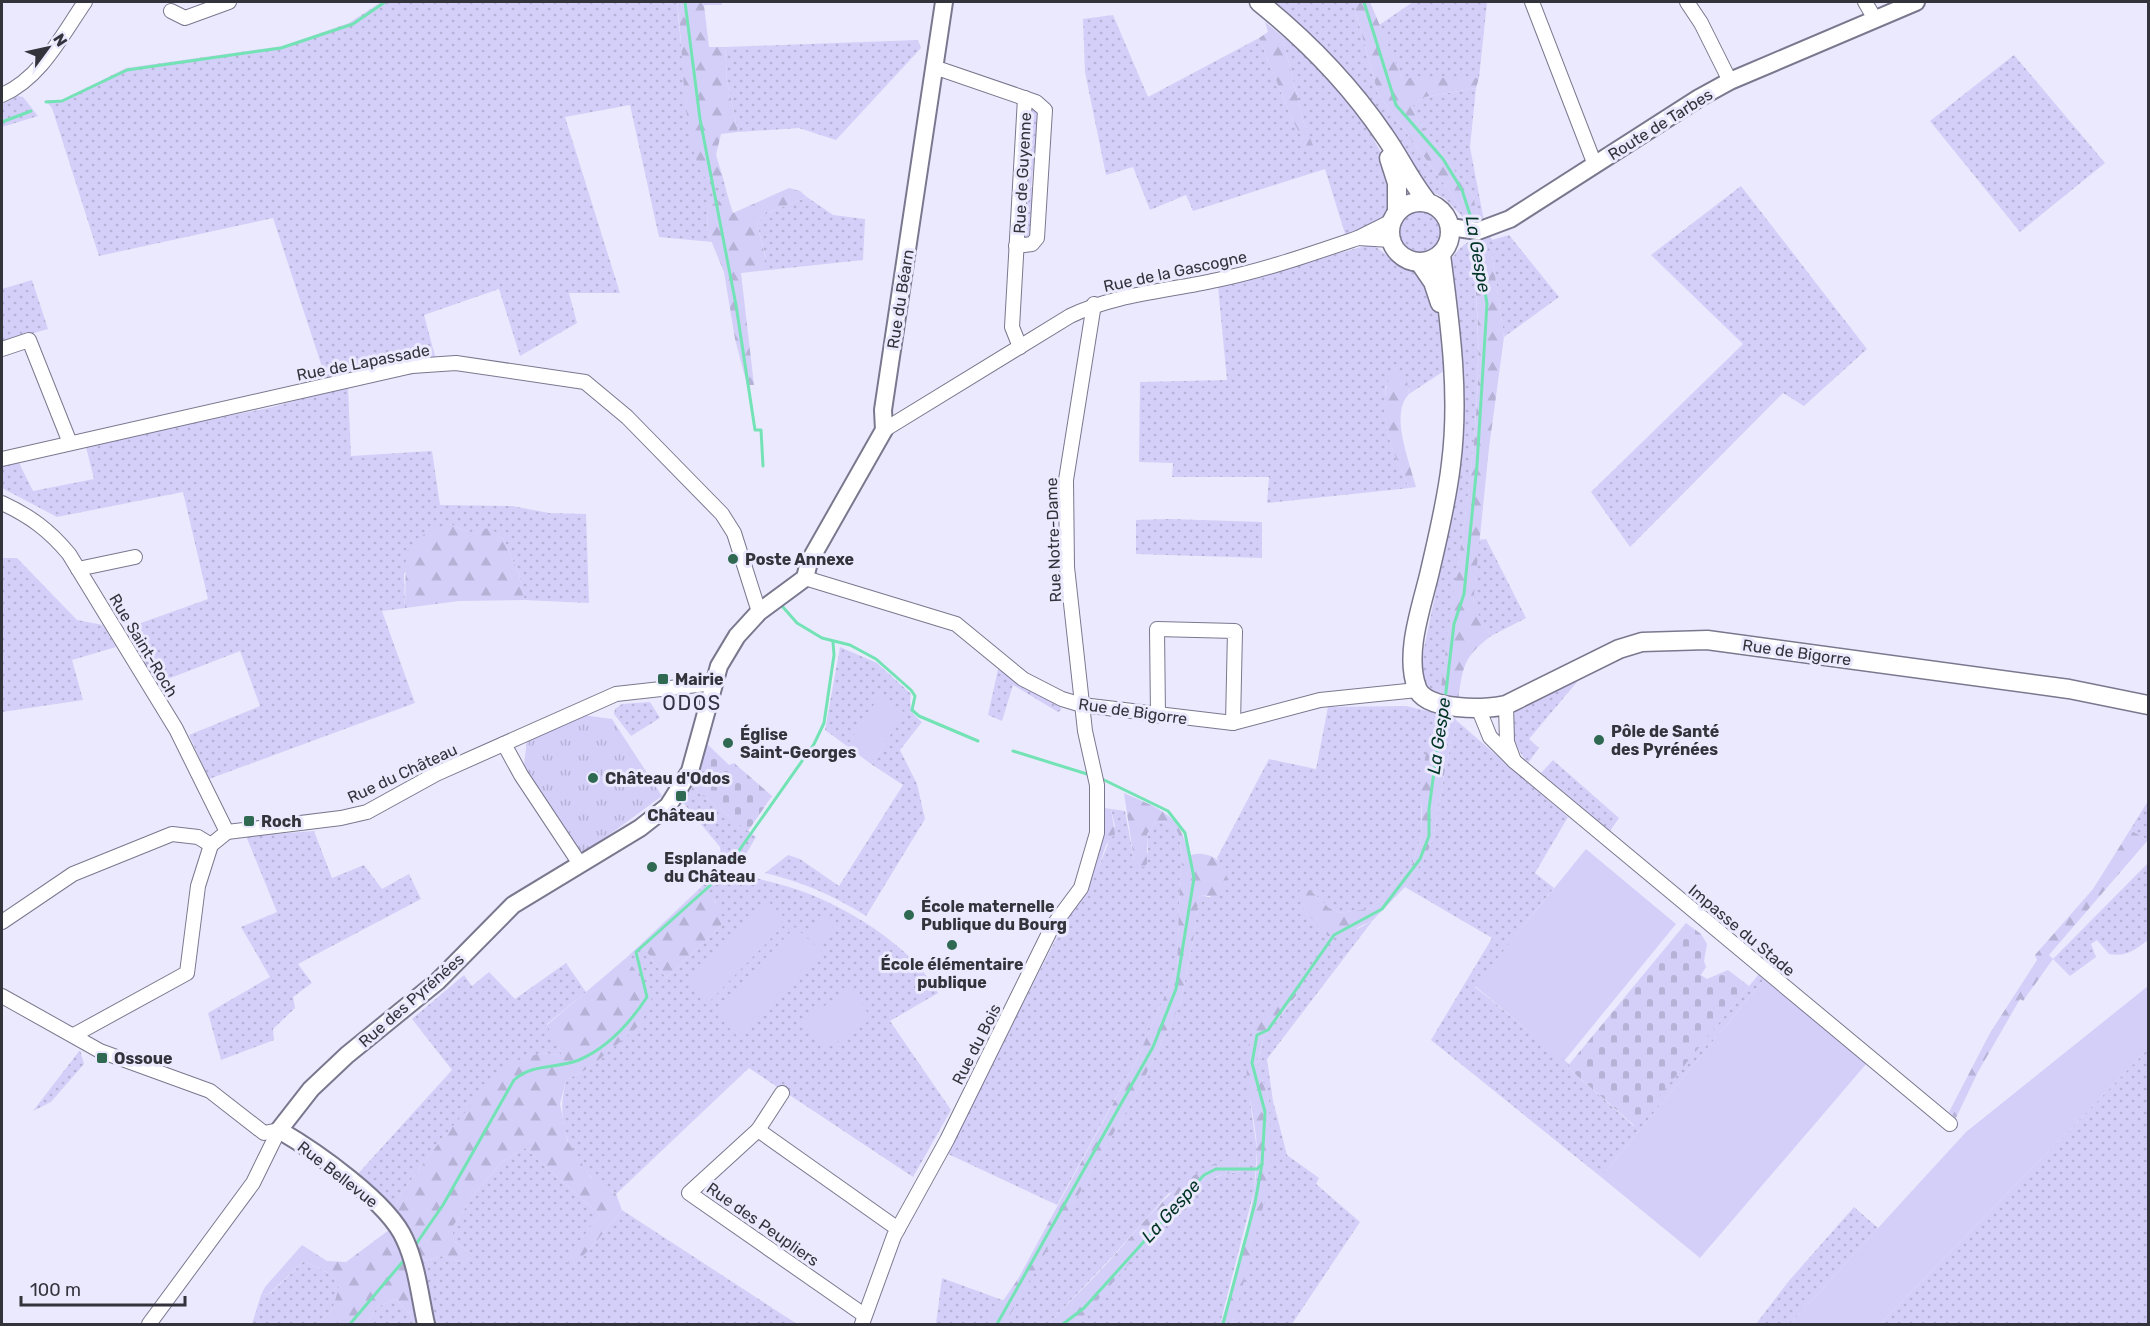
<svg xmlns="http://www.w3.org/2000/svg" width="2150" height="1326" viewBox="0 0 2150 1326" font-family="Rubik,sans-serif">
	<defs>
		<pattern id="grass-dots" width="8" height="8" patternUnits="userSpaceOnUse" patternTransform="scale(1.5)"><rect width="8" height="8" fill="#d3cff9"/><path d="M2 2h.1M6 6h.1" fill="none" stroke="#b6b2d6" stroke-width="1.8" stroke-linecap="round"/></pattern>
		<pattern id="forest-firs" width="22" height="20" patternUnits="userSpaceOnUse" patternTransform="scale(1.5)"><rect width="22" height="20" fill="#d3cff9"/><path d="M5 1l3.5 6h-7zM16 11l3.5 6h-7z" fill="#b6b2d6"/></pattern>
		<pattern id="cemetery-stones" width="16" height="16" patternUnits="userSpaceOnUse" patternTransform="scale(1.5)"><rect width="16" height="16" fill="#d3cff9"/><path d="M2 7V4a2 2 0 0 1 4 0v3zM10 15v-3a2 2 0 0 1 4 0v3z" fill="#b6b2d6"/></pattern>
		<pattern id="park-tufts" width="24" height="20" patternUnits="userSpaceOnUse" patternTransform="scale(1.5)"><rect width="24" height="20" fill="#d3cff9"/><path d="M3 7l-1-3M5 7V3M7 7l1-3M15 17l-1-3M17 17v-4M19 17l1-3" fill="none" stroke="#b6b2d6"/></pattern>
	</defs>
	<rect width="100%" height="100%" fill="#ebe9fd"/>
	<g fill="url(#grass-dots)">
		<polygon points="381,2 677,2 686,102 706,179 723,178 728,197 707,207 708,233 712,242 659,237 630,105 565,117 620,293 569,293 577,323 520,356 499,289 424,315 439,371 389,377 348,388 351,456 432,451 440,505 512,506 549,513 586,514 589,603 524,600 519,574 502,536 470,532 450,524 404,573 405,608 382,611 415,703 209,779 189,735 260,706 240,651 155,684 124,629 208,599 183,492 57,517 2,488 2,465 18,461 33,491 94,479 85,443 269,408 330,391 273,218 99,256 52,108 45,100 62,100 126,68 283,46 349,23"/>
		<polygon points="1273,2 1353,2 1378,94 1453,196 1467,221 1444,198 1421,186 1357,88 1287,12"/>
		<polygon points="1413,2 1487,2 1479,78 1402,78 1379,25"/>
		<path d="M1113,15L1148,97L1259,38L1291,117L1310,152L1313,148L1304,123L1282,36C1321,64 1405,156 1392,208C1388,222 1358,231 1346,237L1325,169L1193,211L1186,195L1150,210L1133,167L1106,175L1085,72L1083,19Z"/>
		<polygon points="918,40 921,48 836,140 799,128 738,132 727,81 725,47"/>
		<polygon points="2014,55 2105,163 2020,232 1930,121"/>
		<polygon points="1476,88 1470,147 1484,221 1479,222 1473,196 1417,119 1412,106 1425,97"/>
		<polygon points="18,96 23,97 38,116 2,127 2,104"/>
		<polygon points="1031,105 1040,109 1031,187 1034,188 1031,219 1034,236 1021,240"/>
		<polygon points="1741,186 1867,349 1804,406 1783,393 1630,547 1591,492 1743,344 1651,255"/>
		<polygon points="807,197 833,215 865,219 863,260 759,271 766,258 757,224 763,215"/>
		<circle cx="1421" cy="230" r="24"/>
		<path d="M1509,235L1559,297L1504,337L1492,254L1471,250C1493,401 1458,546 1440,696L1425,685L1419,672L1448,534L1462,443L1460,357L1448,264C1460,246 1468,238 1490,236L1492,240Z"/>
		<path d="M1372,244L1400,265L1414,270L1434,296L1442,335L1444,371L1409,394L1407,380L1386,386C1381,430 1392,448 1409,488L1267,503L1269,477H1172L1173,463L1139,462L1140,382L1227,380L1218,287Z"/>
		<polygon points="32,280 48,329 2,342 2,289"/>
		<polygon points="1170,519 1262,522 1262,558 1136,554 1136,520"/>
		<polygon points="1486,539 1526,618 1491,636 1473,606 1479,540"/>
		<polygon points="2,558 17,558 77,620 103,625 116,647 72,660 83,700 2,712"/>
		<path d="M840,647L877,663L911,694C909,708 910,713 922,722L900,750L917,784L925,819L866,916C833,895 802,882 765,873L788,855L800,859L839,886L903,785L871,764L904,713L880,696L847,746L825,730Z"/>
		<polygon points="998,669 1060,706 1061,710 1058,712 1013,685 1002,721 988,715"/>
		<path d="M1571,678L1577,682L1529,739L1539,748L1528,763C1517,750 1503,724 1519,708C1530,697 1557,686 1571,678Z"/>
		<polygon points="650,702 660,718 631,736 614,714 615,709 622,704"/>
		<path d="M1406,706L1436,713L1421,808L1422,833L1411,868L1372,908L1340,913L1329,908L1310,890L1304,910L1315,921L1358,929L1373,920L1267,1059L1273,1101L1287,1155L1319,1178L1316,1184L1360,1222L1292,1324H1231L1234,1319L1269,1101L1257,1063L1264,1036L1296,997V986L1289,988L1248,1049L1250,1101L1257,1150L1254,1191L1220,1324H1072L1082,1318C1107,1288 1186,1188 1219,1176C1225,1174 1234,1173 1241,1171L1239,1161L1168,1194L1111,1258L1048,1324H1004L1140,1087L1180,1004L1193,941L1199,894L1210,898L1225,871L1217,858L1269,759L1316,769L1328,707Z"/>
		<polygon points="1457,721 1568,817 1535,873 1554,888 1475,987 1569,1064 1567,1067 1634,1126 1749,986 1760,973 1766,977 1601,1177 1431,1040 1492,938 1405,887 1426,856 1433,839 1445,770"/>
		<polygon points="1553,760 1619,818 1610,831 1541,773"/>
		<polygon points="688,784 756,837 746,854 737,864 721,857 720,847 681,800"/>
		<polygon points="2148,801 2148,840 2130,830"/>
		<polygon points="1111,809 1125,811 1134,860 1148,853 1147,834 1156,822 1163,821 1178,832 1183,860 1180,872 1177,968 1137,1059 1057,1205 946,1153 1071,910 1086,891 1095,867 1098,869 1115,826"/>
		<polygon points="314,831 332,878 364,865 382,889 409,874 421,899 298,964 312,983 293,997 295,1008 273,1029 274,1040 221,1060 208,1013 270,977 241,927 277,912 246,836"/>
		<path d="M2148,863V940C2135,950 2127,957 2109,954L2097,940L2091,944L2096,957L2070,976L2053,959Z"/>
		<path d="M718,870C750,877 783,883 812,895C858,914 914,950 938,993L890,1021L951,1110L913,1177L749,1068L616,1194C608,1188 595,1183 589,1175C564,1146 557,1117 566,1080L589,1068L652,995L626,958L641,944L666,978L721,926L716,902L698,890Z"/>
		<polygon points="566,963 586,992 547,1024 562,1055 541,1053 488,1089 444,1136 402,1192 394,1208 356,1176 452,1070 412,1019 464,975 472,986 489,972 515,999"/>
		<polygon points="2148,1049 2148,1324 1880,1324"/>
		<polygon points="80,1050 84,1064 51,1102 33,1111"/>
		<polygon points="525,1148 600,1215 565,1261 590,1249 622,1210 797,1324 434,1324 417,1252 426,1261 442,1256 464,1263 472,1254 453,1241 453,1226 476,1192 503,1161"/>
		<polygon points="1854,1207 1878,1228 1790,1324 1756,1324 1788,1282"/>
		<polygon points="304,1261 332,1275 340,1289 332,1310 317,1324 252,1324 261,1295 270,1294"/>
		<polygon points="942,1278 1005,1301 987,1324 936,1324"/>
		<polygon points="396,1299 410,1314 414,1311 419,1324 367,1324 377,1307"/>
	</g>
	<g fill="url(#forest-firs)">
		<path d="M677,2H721L722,5H704L709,47H725L727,81L738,132L721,134L716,155L723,178L706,179C681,144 684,47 677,2Z"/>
		<polygon points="1353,2 1370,2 1402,78 1479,78 1476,88 1425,97 1412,106 1417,119 1473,196 1479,222 1467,221 1453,196 1378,94"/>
		<polygon points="1265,22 1282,36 1304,123 1314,148 1310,153 1291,117 1259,38 1268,32"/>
		<polygon points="789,188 800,191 807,197 763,215 757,224 766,259 759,271 741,273 754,385 747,385 735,339 724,272 708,233 707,207 728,197 733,213"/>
		<path d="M1480,243H1486L1492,254L1504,337L1489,448L1473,605L1491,636C1463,657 1463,667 1458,700L1440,696C1457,547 1494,400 1471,250Z"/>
		<path d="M1396,372L1407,380L1409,394C1389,413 1410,463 1416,487L1409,488C1393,451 1374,414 1391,374Z"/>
		<polygon points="450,524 470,532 489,528 502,536 519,574 524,600 459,601 405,608 406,552 427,531"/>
		<polygon points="1436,713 1453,716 1457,721 1445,770 1433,839 1426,856 1405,887 1373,920 1341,936 1328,936 1304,910 1299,891 1310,890 1329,908 1340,913 1372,908 1411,868 1422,833 1421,775"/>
		<path d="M1124,793C1160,809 1181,814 1189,856C1206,848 1232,863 1226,884C1225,888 1220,894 1218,897L1199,895L1193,941L1180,1004L1140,1087L1011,1313L1004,1324H987L1018,1279L1137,1059L1177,968L1180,872L1183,860L1178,832L1163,821L1156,822L1147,834V864L1143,867L1139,866L1134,860Z"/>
		<polygon points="1104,808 1111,809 1115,834 1106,845 1098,869 1095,867 1104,833"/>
		<polygon points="2130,830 2148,840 2049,955 2053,959 2023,1001 2020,999 1978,1072 1956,1118 1949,1112 1990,1033 2037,960 2035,955 2093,889"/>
		<path d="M698,890C715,901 723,903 721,926L666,978L641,944Z"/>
		<path d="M626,958L653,995L641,1024L589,1068L566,1080L560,1104L567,1140L590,1177L616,1194L622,1210L590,1249L573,1265L564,1261L600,1215L525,1148L503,1161L476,1192L453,1226V1241L472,1254L474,1259L464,1263L442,1256L426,1261C411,1246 406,1225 394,1208L402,1192L444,1136L509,1063L541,1053L562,1055L547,1025Z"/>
		<path d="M1296,985V996L1264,1036L1257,1062L1269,1101L1271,1155L1264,1203L1234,1319L1231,1324H1220C1236,1283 1259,1193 1257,1149C1256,1116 1242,1082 1248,1048C1252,1025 1275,1007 1289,988Z"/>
		<path d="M1229,1158L1239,1161L1241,1171L1217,1176L1196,1191L1168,1219L1082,1318L1072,1324H1048C1069,1302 1091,1281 1112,1258C1148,1218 1177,1176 1229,1158Z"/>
		<path d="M389,1230C405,1249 408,1286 414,1311L410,1314L396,1299L377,1307L367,1324H317L332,1310L339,1288L332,1275L304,1261L269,1294L261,1295L265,1287L302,1245L327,1261L346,1262Z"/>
	</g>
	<g fill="url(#cemetery-stones)">
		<polygon points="705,742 729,765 734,763 772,796 748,831 688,784"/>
		<polygon points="1686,923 1701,934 1707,944 1704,961 1706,967 1701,975 1707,979 1728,970 1749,986 1635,1126 1567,1067"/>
	</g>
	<polygon fill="url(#park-tufts)" points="583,715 612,719 662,796 586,852 578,851 524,765 527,740"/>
	<g fill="#d3cff9">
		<polygon points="880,695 905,713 871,764 847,746"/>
		<polygon points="1586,849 1676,924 1564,1061 1475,986"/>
		<polygon points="766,899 788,921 706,1005 686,983"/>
		<polygon points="824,918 836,930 820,946 808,935"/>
		<polygon points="795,927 821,951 738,1037 714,1012"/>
		<polygon points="1766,977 1867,1063 1700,1258 1601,1177"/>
		<polygon points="2148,986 2148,1049 1880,1324 1790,1324 1966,1132"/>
		<polygon points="851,988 872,1019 823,1051 803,1020"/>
	</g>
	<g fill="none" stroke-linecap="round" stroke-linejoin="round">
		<g stroke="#73e3b6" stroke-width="3">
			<polyline points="685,2 700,119 736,305 755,430 761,430 763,466"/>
			<polyline points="1364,2 1396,105 1443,159 1462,190 1473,224"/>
			<polyline points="46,102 62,101 127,70 281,48 353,24 385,2"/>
			<polyline points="2,122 31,111"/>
			<polyline points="782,606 797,623 822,638 850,645 876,659 911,690 915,696 912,710 919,716 978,741"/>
			<polyline points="1445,700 1454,624 1464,594 1477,465 1487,304 1476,236"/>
			<polyline points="1013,751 1087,774"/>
			<polyline points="733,859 814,744 824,723 834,655 833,642"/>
			<path d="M414,1247L443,1205L514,1080C533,1063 556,1069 579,1060C609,1047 630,1023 647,997L636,952L724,873"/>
			<polyline points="350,1324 405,1259"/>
			<polyline points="997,1324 1153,1047 1176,989 1194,878 1185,833 1168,811 1100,778"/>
			<polyline points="1063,1324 1084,1308 1204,1175 1216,1169 1257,1169 1262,1164 1265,1112 1252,1063 1257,1035 1268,1030 1334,935 1382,909 1420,859 1429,836 1429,809 1442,712"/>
			<polyline points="1223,1324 1255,1203 1262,1164"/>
		</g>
		<defs>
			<g id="minor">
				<polyline points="1532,2 1595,165"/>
				<polyline points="1687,2 1701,23 1730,81"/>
				<polyline points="1865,2 1875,19"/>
				<polyline points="171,11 185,18 229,2"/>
				<polyline points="934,67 1036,102 1045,110 1037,238 1032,244 1016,246"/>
				<path d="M2,95C41,78 62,35 85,2"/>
				<polyline points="1391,240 1358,238 1392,221"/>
				<polyline points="1020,347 1012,327 1025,98"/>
				<polyline points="2,349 29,340 70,443"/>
				<path d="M884,430L1070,316C1115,294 1168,291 1217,280C1265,270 1311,254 1358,238"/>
				<polyline points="2,459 412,366 456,363 585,382 627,417 722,514 734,533 759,612"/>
				<path d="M2,503C30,516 49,530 69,554L176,729L227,832"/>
				<polyline points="78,569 135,557"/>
				<polyline points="805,578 956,624 1023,679 1062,699 1082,705 1233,723 1320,700 1417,690"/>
				<polyline points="1479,710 1490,737 1514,761 1507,742 1506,705"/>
				<polyline points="1158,716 1157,629 1235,631 1233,723"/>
				<polyline points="504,744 521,775 580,864"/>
				<polyline points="1514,761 1950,1124"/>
				<polyline points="2,922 73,874 172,834 198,837 211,845"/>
				<polyline points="2,996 100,1051 210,1091 264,1133 279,1130"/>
				<polyline points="74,1035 187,973 198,886 211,845 227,832 341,818 367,812 436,774 616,694 715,683"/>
				<polyline points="758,1130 782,1093"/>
				<polyline points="864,1315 689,1193 758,1130 898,1229"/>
				<polyline points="149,1324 253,1183 279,1130"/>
				<polyline points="862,1324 894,1236 947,1140 1052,927 1081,888 1097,833 1097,785 1085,731 1067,567 1066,480 1094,304"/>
			</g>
			<g id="tertiary">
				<polyline points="1450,227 1478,231 1510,219 1699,98 1730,81 1916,2"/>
				<path d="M426,1324C420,1297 417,1266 405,1240C389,1202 315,1151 279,1130L311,1089L347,1055L438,981L513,905L640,828L668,806L690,771L719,666L737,636L759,612L805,578L809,562L884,430L883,410L944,2"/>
			</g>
			<g id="secondary">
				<path d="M1259,2C1306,40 1350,85 1384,135C1399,156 1410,180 1426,200"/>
				<polyline points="1389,158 1397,183 1397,211"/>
				<circle cx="1420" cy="232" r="30"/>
				<path d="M1441,255C1450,324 1460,394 1451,464C1447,500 1438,536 1430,571C1422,606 1404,653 1417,688C1425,711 1487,710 1506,705L1619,649L1642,642L1707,640L2069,689L2148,705"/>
				<polyline points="1420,263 1433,282 1440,303"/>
			</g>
		</defs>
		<use href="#minor" stroke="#7a788e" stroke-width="16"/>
		<use href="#tertiary" stroke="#7a788e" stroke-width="20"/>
		<use href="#secondary" stroke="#7a788e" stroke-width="21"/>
		<use href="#minor" stroke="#fff" stroke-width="14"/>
		<use href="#tertiary" stroke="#fff" stroke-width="16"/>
		<use href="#secondary" stroke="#fff" stroke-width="18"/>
	</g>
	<g fill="#2f6952" stroke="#ebe9fd" stroke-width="2">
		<circle cx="733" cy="559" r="6"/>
		<rect x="657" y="673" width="12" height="12" rx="3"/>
		<circle cx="1599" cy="740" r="6"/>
		<circle cx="728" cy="743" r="6"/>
		<circle cx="593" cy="778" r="6"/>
		<rect x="675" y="790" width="12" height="12" rx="3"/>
		<rect x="243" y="815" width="12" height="12" rx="3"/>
		<circle cx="652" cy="867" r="6"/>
		<circle cx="909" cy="915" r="6"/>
		<circle cx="952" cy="945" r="6"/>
		<rect x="96" y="1052" width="12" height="12" rx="3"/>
	</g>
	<g text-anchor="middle" stroke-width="6" stroke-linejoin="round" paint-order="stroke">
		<g font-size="16" fill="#33333c" stroke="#ebe9fd">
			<text transform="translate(1660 124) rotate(-32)" y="6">Route de Tarbes</text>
			<text transform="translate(1022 173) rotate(-87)" y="6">Rue de Guyenne</text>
			<text transform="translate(1175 271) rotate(-12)" y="6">Rue de la Gascogne</text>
			<text transform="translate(900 299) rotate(-81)" y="6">Rue du Béarn</text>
			<text transform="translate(363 362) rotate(-11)" y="6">Rue de Lapassade</text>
			<text transform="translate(1053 540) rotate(-92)" y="6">Rue Notre-Dame</text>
			<text transform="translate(144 645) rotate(59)" y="6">Rue Saint-Roch</text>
			<text transform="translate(1797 652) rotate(8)" y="6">Rue de Bigorre</text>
			<text transform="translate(1133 711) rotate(8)" y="6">Rue de Bigorre</text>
			<text transform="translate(402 773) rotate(-25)" y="6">Rue du Château</text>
			<text transform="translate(1742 930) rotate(40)" y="6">Impasse du Stade</text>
			<text transform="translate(411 1000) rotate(-41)" y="6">Rue des Pyrénées</text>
			<text transform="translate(976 1044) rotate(-63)" y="6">Rue du Bois</text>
			<text transform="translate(338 1174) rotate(38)" y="6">Rue Bellevue</text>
			<text transform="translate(763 1224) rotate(35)" y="6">Rue des Peupliers</text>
		</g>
		<g font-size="16" font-weight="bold" fill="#33333c" stroke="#ebe9fd" text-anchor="start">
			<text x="745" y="565">Poste Annexe</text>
			<text x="675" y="685">Mairie</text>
			<text x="1611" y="737">Pôle de Santé<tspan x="1611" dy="18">des Pyrénées</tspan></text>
			<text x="740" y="740">Église<tspan x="740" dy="18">Saint-Georges</tspan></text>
			<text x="605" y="784">Château d'Odos</text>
			<text x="681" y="821" text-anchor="middle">Château</text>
			<text x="261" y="827">Roch</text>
			<text x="664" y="864">Esplanade<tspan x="664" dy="18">du Château</tspan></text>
			<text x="921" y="912">École maternelle<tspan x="921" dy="18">Publique du Bourg</tspan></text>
			<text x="952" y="970" text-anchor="middle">École élémentaire<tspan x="952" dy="18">publique</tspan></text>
			<text x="114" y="1064">Ossoue</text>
		</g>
		<g font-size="18" font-style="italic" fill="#003423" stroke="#ebe9fd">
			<text transform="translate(1478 254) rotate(80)" y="6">La Gespe</text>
			<text transform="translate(1439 736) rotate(-82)" y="6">La Gespe</text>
			<text transform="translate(1171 1211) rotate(-48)" y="6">La Gespe</text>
		</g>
		<g font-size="20" letter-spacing="1.5" fill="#353346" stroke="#ebe9fd">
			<text x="692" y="710">ODOS</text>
		</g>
	</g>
	<rect width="2150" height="1326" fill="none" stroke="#33333c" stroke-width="6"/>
	<g transform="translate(48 48) rotate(57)" stroke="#ebe9fd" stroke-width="4.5" paint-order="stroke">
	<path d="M0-4.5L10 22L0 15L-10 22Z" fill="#33333c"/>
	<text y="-9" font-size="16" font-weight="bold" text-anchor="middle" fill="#33333c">N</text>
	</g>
	<path d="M21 1296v9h164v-9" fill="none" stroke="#33333c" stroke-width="3"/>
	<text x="30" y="1296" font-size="18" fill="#33333c" stroke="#ebe9fd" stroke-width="4.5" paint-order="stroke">100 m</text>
</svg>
